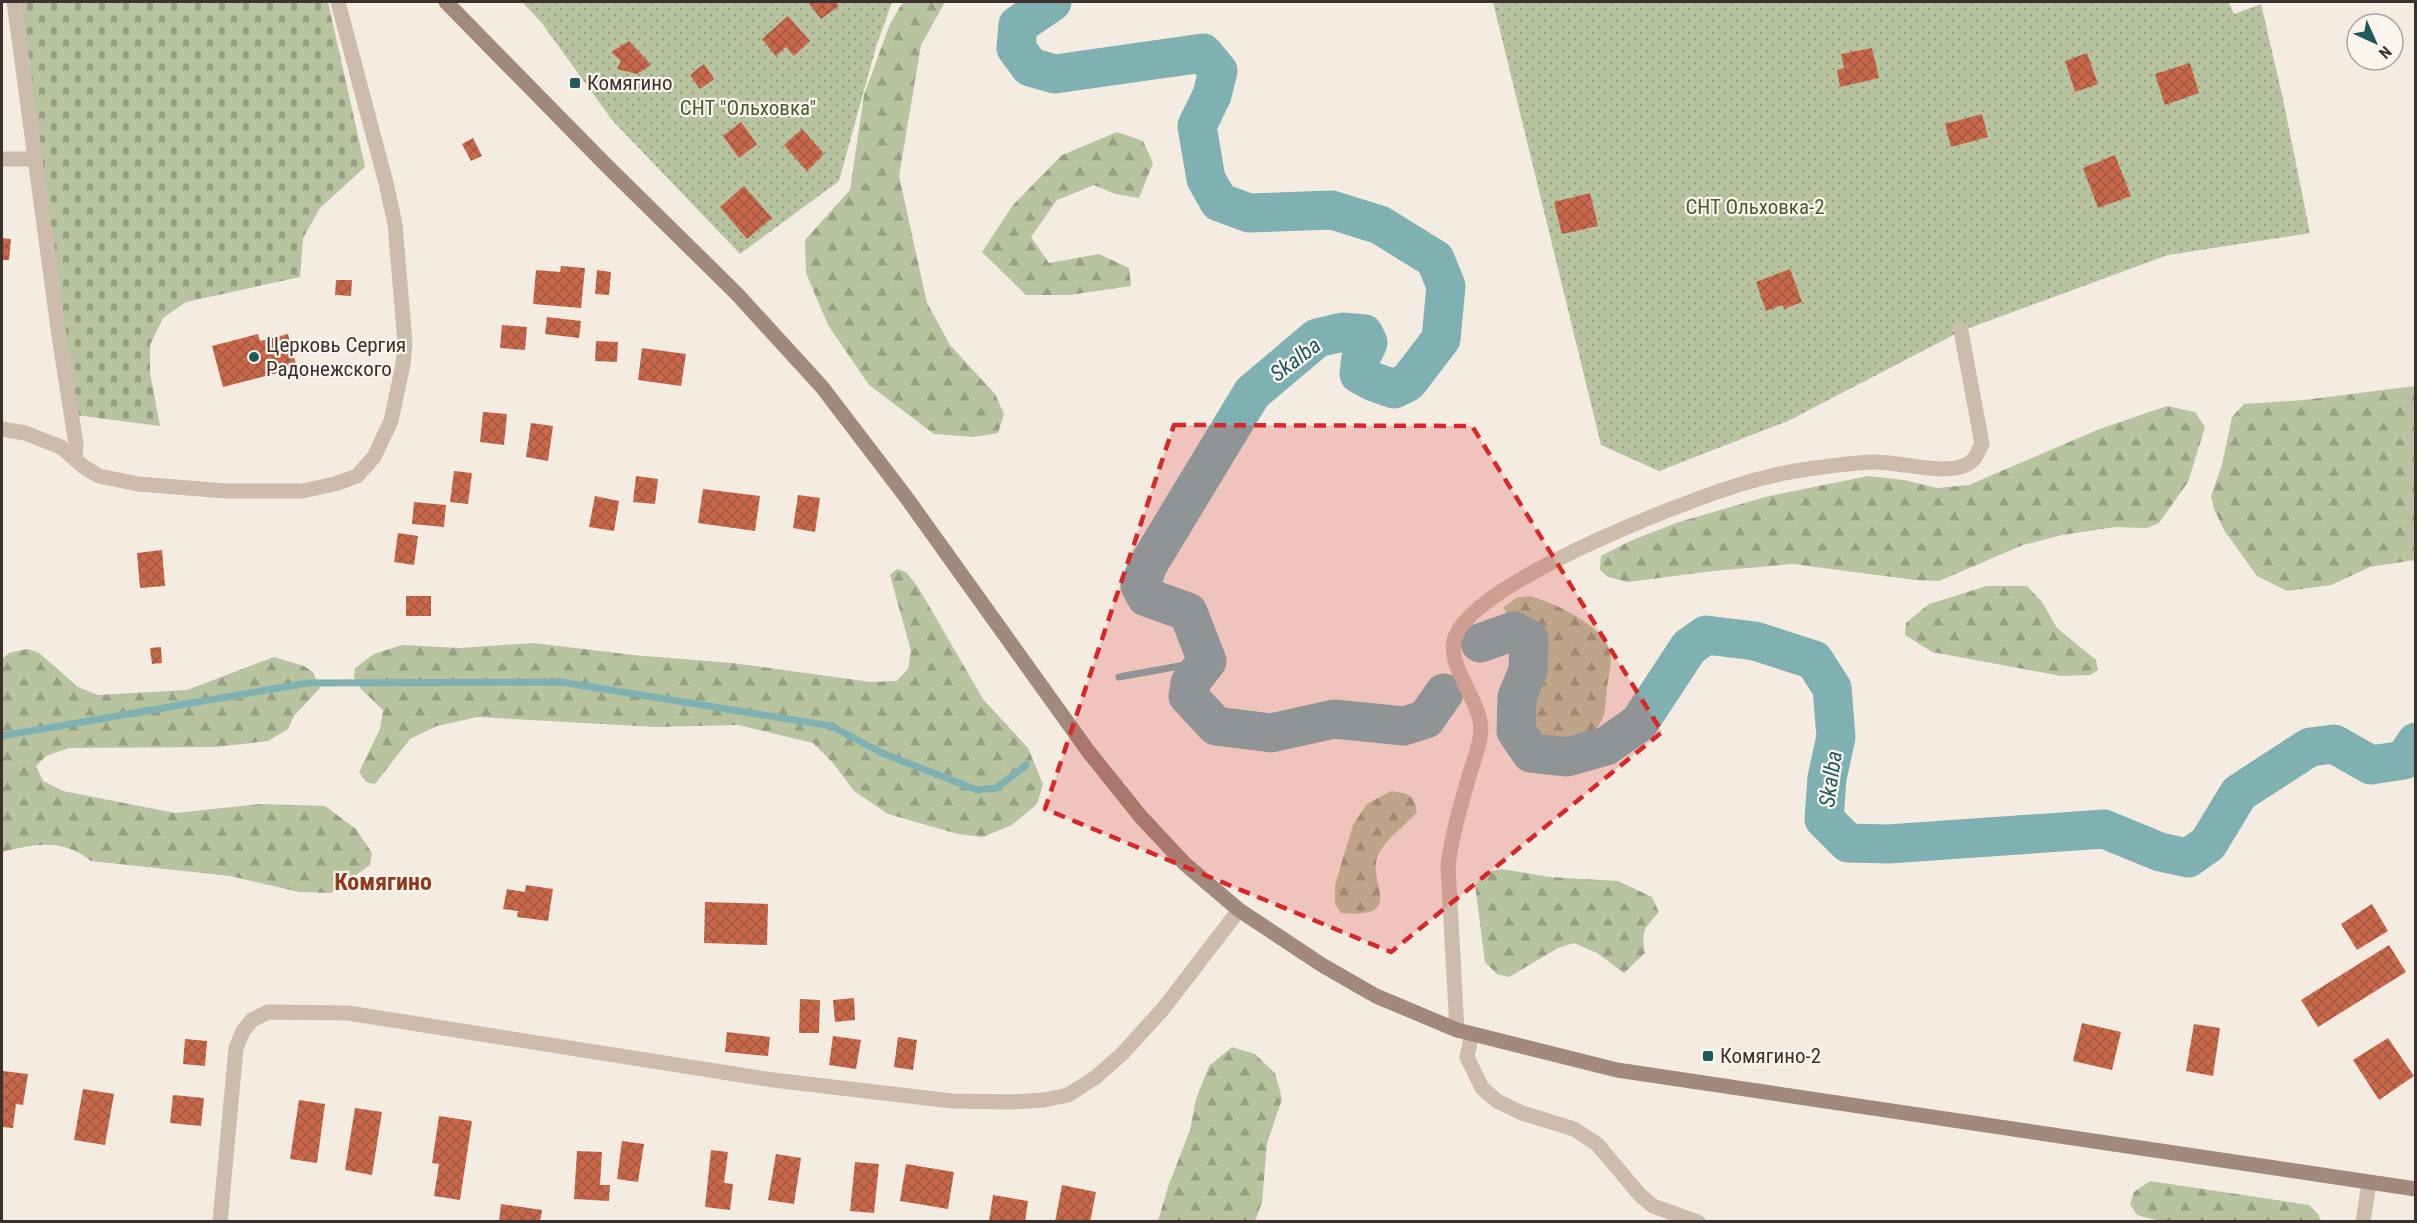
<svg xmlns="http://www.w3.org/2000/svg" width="2417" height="1223" viewBox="0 0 2417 1223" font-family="'Roboto Condensed',sans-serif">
	<defs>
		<pattern id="grass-dots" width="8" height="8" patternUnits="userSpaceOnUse" patternTransform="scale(1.5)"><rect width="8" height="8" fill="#b8c4a0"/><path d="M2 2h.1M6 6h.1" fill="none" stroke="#97a083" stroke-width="1.8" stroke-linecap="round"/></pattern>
		<pattern id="forest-firs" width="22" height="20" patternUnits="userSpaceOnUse" patternTransform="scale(1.5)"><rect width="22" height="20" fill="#b8c4a0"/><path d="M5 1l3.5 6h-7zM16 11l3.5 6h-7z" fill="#97a083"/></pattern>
		<pattern id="cemetery-stones" width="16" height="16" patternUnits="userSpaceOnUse" patternTransform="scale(1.5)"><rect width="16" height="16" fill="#b8c4a0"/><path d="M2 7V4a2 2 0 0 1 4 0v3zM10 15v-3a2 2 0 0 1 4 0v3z" fill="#97a083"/></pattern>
		<pattern id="building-cross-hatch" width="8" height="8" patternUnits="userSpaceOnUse" patternTransform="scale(1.5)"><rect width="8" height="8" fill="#c8694b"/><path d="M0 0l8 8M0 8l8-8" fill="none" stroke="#a4573f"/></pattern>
	</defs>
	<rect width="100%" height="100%" fill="#f4ebe1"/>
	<g fill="url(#grass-dots)">
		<polygon points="522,2 892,2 876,47 839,181 740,254 612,120 541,22"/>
		<polygon points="1493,2 2229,2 2234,14 2261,4 2283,99 2310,233 2168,255 1961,331 1788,421 1659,471 1601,445"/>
	</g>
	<g fill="url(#forest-firs)">
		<polygon points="903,2 945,2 921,45 899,176 927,303 950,345 995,394 1004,414 998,433 974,437 934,434 869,385 828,325 806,273 805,240 850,190 864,95 890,24"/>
		<polygon points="1117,132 1143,141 1153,163 1139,198 1115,194 1094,185 1057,200 1031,237 1049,263 1099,254 1129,268 1131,286 1069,295 1026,295 982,252 1013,205 1062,155"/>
		<polygon points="2415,386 2415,560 2370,567 2331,585 2287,591 2257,576 2224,530 2214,509 2211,496 2222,465 2232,417 2244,404 2304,400"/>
		<polygon points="2167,406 2195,412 2205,427 2188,482 2159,523 2147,528 2115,527 2062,535 2023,545 1939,581 1915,580 1793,564 1713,571 1628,582 1608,577 1600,570 1601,556 1630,541 1679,522 1765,497 1868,476 1904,480 1937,488 1969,485 2097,430"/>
		<polygon points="897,569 906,572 918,587 983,699 1028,748 1043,784 1037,804 1012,825 983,837 958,834 888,814 854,791 833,763 813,743 738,725 657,727 478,717 437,726 410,739 375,784 366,782 359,772 380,729 383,710 361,689 354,677 355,668 374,654 402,645 460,648 534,643 633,655 732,663 871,682 897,681 908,669 911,651 890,575"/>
		<polygon points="1987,586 2027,586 2042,602 2057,628 2096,660 2098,670 2090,675 2061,676 1932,652 1905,635 1906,623 1929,604"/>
		<path d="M1530,596C1554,603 1593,621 1606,643C1615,657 1609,672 1607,687C1606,696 1606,706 1604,714C1597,737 1576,748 1555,741C1497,723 1568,643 1530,625C1524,622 1515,622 1508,619L1504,607L1516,598Z"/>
		<path d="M27,649L38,652L78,687L98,695L187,690L274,657L304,666L313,672L320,688L294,716L288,729L268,741L216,747L69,748L46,756L36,766L43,781L63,791L175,813L260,804L325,806L356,829L372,853L370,865L331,893L299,892L230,876L91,861C62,838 35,844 2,852V659L9,653Z"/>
		<path d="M1391,791C1408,794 1414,793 1417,812C1406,825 1387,838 1379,853C1364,881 1410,919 1341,913L1335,904V885L1353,825L1367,804Z"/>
		<path d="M1502,869L1549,877L1618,881L1652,897L1659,912C1644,929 1641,930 1645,953L1624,973L1597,953L1574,943L1558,948L1509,977L1497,974L1485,962L1475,885L1485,872Z"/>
		<polygon points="1232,1047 1255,1054 1275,1073 1282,1099 1267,1144 1262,1202 1255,1221 1158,1221 1168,1187 1190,1130 1196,1099 1209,1066"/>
		<polygon points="2150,1181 2309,1205 2318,1214 2321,1221 2159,1221 2137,1215 2130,1204 2134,1192"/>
	</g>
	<polygon fill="url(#cemetery-stones)" points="19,2 328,2 365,167 320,208 303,238 300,277 186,302 163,318 150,345 150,373 160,426 75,415"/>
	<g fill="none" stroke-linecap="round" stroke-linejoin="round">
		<g stroke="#7fb0b2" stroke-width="7">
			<polyline points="1119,677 1207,661"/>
			<polyline points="2,736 307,683 561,682 831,726 882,753 977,790 997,788 1026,765"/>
		</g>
		<g stroke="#7fb0b2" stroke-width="39">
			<polyline points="1052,2 1018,25 1016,48 1030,67 1055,74 1203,53 1218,71 1212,95 1197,126 1206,179 1219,202 1249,213 1332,210 1380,225 1435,259 1446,286 1441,339 1408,382 1394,389 1374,382 1359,374 1361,357 1368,343 1364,334 1343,332 1317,338 1252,393 1148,565 1140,586 1146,597 1188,612 1207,661 1190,683 1188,696 1216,726 1271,733 1334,719 1404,726 1426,719 1444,693"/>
			<polyline points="1480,643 1514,631 1529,639 1528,670 1517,697 1516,731 1531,753 1567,757 1606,746 1639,723 1689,647 1706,635 1755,641 1814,660 1832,688 1836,737 1827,778 1824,819 1848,843 1888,844 2104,829 2160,852 2188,858 2208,844 2239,793 2310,747 2334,744 2371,765 2404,760 2416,742"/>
		</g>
	</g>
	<g fill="url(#building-cross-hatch)">
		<polygon points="808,2 836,2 839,6 821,19"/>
		<polygon points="788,16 810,41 794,56 786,47 776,56 762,39"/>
		<polygon points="629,41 651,65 637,74 617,69 621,61 611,52"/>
		<polygon points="1872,48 1879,78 1840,87 1837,70 1844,68 1841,54"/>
		<polygon points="2087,53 2098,84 2075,92 2065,61"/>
		<polygon points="2190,63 2199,93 2165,105 2155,74"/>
		<polygon points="704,64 714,79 700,89 690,75"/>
		<polygon points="1982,114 1988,137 1951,147 1945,124"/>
		<polygon points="741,122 757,144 739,158 723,136"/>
		<polygon points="802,129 824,154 807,171 784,145"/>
		<polygon points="473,138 482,156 471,161 462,144"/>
		<polygon points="2115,155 2131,196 2098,208 2083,168"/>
		<polygon points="744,186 772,218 747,239 720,207"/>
		<polygon points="1590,193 1598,226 1562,234 1554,202"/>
		<polygon points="2,238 11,239 9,260 2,260"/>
		<polygon points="561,266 585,268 581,308 533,304 536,270 560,272"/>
		<polygon points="1790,269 1802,302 1784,309 1783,305 1766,311 1756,282"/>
		<polygon points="597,270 611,272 609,295 595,294"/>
		<polygon points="336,280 352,280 351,296 335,295"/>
		<polygon points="547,317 581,321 579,338 545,334"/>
		<polygon points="502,325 527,327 525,350 500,348"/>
		<polygon points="258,334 260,341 288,334 297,368 223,387 212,346"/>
		<polygon points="596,341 618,342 617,362 595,361"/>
		<polygon points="642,348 686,354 681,386 638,380"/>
		<polygon points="483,412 507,414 504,445 480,442"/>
		<polygon points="531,423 553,426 548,461 526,457"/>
		<polygon points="454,471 472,473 468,504 450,502"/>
		<polygon points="636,476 658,479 655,504 633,502"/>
		<polygon points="703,489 760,496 755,531 698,523"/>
		<polygon points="798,495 820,498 815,532 793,528"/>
		<polygon points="595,496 619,501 614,531 589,527"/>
		<polygon points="414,502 446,505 444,527 412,524"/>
		<polygon points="398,533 418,536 414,565 394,562"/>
		<polygon points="162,550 165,586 140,588 137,553"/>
		<rect x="406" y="596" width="25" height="20"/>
		<polygon points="161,647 162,663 152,664 150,648"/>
		<polygon points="526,885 553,889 548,921 517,917 518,911 503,909 507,889 525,892"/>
		<polygon points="705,902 768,904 767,945 704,943"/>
		<polygon points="2372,904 2388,931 2357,950 2341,924"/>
		<polygon points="2389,945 2406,972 2318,1027 2301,1000"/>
		<polygon points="854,998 855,1020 835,1022 833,1000"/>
		<polygon points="800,999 820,1000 819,1033 799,1033"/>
		<polygon points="2082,1023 2121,1032 2112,1070 2073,1061"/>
		<polygon points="2194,1024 2220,1028 2213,1076 2186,1071"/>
		<polygon points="727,1032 770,1037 768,1056 725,1052"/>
		<polygon points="833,1036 861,1040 856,1069 829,1065"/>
		<polygon points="898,1037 917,1040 913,1070 894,1067"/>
		<polygon points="2388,1038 2414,1076 2379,1100 2353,1060"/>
		<polygon points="185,1039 207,1041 205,1066 183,1064"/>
		<polygon points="3,1071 28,1074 23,1105 16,1104 13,1128 2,1127"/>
		<polygon points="83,1089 114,1094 105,1145 74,1140"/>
		<polygon points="173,1095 204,1098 201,1126 170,1123"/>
		<polygon points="299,1100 325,1104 317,1163 290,1159"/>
		<polygon points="355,1108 382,1112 372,1175 345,1170"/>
		<polygon points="439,1116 472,1121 460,1200 434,1196 439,1164 432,1163"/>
		<polygon points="622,1141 644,1144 638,1182 617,1179"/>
		<polygon points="711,1150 728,1152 724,1183 733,1184 730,1210 705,1207"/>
		<polygon points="577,1151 602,1152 600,1185 610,1185 609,1201 574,1199"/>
		<polygon points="776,1154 801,1158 794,1204 768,1200"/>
		<polygon points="855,1162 879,1164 874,1213 850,1211"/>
		<polygon points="906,1164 954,1172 948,1209 900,1201"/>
		<polygon points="1062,1185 1096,1192 1090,1222 1055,1222"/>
		<polygon points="993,1195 1028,1201 1025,1222 989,1222"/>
		<polygon points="501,1204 542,1210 540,1222 499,1222"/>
	</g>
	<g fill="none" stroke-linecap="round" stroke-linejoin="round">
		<g stroke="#cdbbac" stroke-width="15">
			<polyline points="14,2 59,336 76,444 75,458"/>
			<polyline points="2,159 34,159"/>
			<polyline points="2,429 25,433 61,447 84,467 99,476 138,484 226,491 302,491 335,484 357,476 374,457 391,421 403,364 405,343 395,224 386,183 338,2"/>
			<path d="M1457,1030L1448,866C1452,834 1461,804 1470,773C1474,759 1481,743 1481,729C1480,698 1443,663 1456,635C1480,579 1701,493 1763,478C1793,470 1840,464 1871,462C1898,460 1953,480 1973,460C1977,456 1979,449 1982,444L1961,331"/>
			<polyline points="1472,1034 1467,1057 1482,1088 1497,1101 1522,1113 1574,1129 1597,1144 1640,1195 1653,1206 1698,1222"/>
			<polyline points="220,1222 236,1048 243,1031 252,1020 268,1012 348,1013 773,1080 952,1101 1011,1102 1044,1100 1068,1095 1096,1077 1122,1054 1163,1009 1239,910"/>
			<polyline points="2363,1222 2369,1183"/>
		</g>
		<polyline stroke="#a18a7d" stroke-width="15" points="446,2 606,165 737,294 822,387 906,497 1088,751 1141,817 1185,864 1239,910 1322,965 1376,996 1457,1030 1617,1070 2416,1189"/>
	</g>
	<path fill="#d62828" fill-opacity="0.2" stroke="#d62828" stroke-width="4.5" stroke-dasharray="12 8" stroke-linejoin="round" d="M1174,425L1472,426L1662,732L1391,952L1045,809Z"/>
	<g fill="#1f5a5e" stroke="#fbf5ee" stroke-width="2">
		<rect x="569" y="77" width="12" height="12" rx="3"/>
		<circle cx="254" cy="357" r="6"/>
		<rect x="1702" y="1050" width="12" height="12" rx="3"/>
	</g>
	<g text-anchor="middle" stroke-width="4.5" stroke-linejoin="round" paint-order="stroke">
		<g font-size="21" fill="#3b302b" stroke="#fbf5ee" text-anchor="start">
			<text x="587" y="90">Комягино</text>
			<text x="266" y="352">Церковь Сергия<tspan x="266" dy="24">Радонежского</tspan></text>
			<text x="1720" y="1063">Комягино-2</text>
		</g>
		<g font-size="21" fill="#4a5a2e" stroke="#fbf5ee">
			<text x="748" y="115">СНТ "Ольховка"</text>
			<text x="1755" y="214">СНТ Ольховка-2</text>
		</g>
		<g font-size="22" font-style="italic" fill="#1f5a5e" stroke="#fbf5ee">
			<text transform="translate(1295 359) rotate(-37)" y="8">Skalba</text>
			<text transform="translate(1830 779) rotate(-82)" y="8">Skalba</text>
		</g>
		<g font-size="24" font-weight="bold" fill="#8c3b22" stroke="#fbf5ee">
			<text x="383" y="890">Комягино</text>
		</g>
	</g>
	<rect width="2417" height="1223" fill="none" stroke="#3b302b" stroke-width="6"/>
	<g transform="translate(2375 42) rotate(135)"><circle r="28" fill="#fbf5ee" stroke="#aea6a0" stroke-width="1.5"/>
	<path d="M0-4.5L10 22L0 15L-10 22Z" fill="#1f5a5e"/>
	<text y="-9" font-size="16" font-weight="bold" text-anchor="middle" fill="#3b302b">N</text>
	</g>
</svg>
